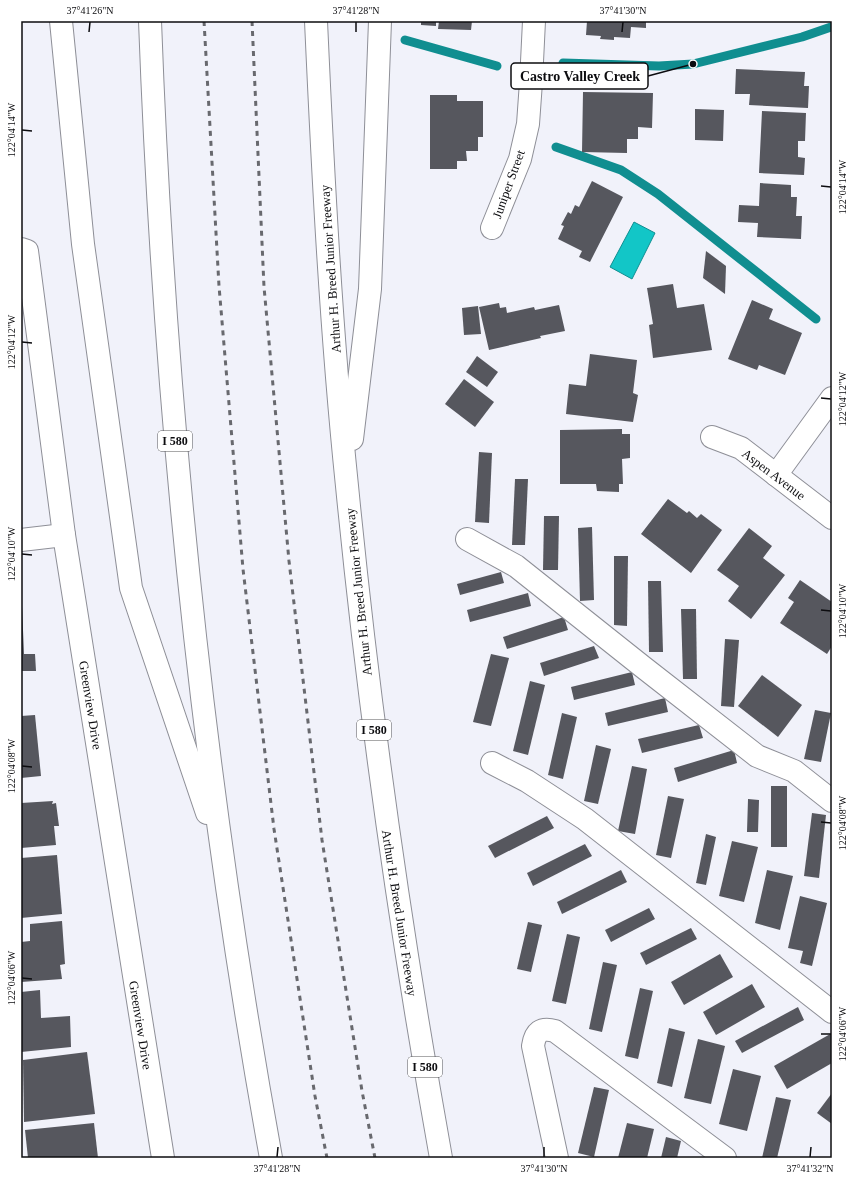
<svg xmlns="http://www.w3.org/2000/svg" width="853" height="1179" viewBox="0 0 853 1179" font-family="'Times New Roman',serif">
	<rect width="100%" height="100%" fill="#f1f2fa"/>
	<polygon fill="#12c6c7" stroke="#108e90" points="634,222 655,233 632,279 610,267"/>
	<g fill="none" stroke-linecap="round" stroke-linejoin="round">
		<g stroke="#108e90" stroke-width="9">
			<polyline points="405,40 497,66"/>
			<polyline points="563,63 659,66 693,64 802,37 831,27"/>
			<polyline points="556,147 621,170 658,194 816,319"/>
		</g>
	</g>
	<g fill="#56575e">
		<polygon points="421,21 436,21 436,26 421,25"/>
		<polygon points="439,21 472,21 471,30 438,29"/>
		<polygon points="587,21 646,21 646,28 631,27 630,38 614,37 614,40 600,39 601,36 586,35"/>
		<polygon points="736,69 805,72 804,86 809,86 808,108 749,105 750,94 735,94"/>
		<polygon points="583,92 653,93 652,128 638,127 638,139 627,139 627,153 582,152"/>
		<polygon points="430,95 457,95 457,101 483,101 483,137 478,137 478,151 466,151 467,161 457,161 457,169 430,169"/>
		<polygon points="695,109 724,110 723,141 695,140"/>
		<polygon points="762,111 806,113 805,141 798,141 798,157 805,158 804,175 759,173"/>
		<polygon points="592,181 623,197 590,262 579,257 582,251 558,239 564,226 561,225 568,212 571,214 575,205 579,207"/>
		<polygon points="760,183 791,185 791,197 797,197 796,216 802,216 801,239 757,237 758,223 738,222 739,205 759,206"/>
		<polygon points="706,251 726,266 725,294 703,278"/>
		<polygon points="673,284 677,308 704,304 712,350 653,358 649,325 653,324 647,288"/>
		<polygon points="752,300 773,309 769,319 802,333 785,375 759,365 757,370 728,359"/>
		<polygon points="499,303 500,308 506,307 507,313 534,307 535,310 559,305 565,331 540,336 541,338 489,350 479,307"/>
		<polygon points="478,306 481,334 464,335 462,308"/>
		<polygon points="590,354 637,360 633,393 638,395 633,422 566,414 569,384 586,386"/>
		<polygon points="477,356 498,372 487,387 466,372"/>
		<polygon points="464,379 494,402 475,427 445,404"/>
		<polygon points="622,429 622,434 630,434 630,458 622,459 623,484 619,484 619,492 597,491 596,484 560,484 560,430"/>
		<polygon points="479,452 492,453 489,523 475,522"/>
		<polygon points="515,479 528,479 525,545 512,545"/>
		<polygon points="668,499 687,513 689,511 697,518 701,514 722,530 691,573 641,534"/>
		<polygon points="544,516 559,516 558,570 543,570"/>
		<polygon points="592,527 594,600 580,601 578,528"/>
		<polygon points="749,528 772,546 763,558 785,575 751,619 728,601 739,586 717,570"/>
		<polygon points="614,556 628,556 627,626 614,625"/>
		<polygon points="501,572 504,583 460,595 457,584"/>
		<polygon points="800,580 832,602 832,646 827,654 780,623 794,602 788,598"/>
		<polygon points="648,581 661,581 663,652 649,652"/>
		<polygon points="528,593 531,606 470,622 467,610"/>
		<polygon points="21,606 22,606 24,654 35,654 36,671 21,671"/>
		<polygon points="681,609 696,609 697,679 683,679"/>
		<polygon points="564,617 568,630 507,649 503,637"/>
		<polygon points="725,639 739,640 734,707 721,706"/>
		<polygon points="594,646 599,658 544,676 540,663"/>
		<polygon points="491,654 509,658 491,726 473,722"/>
		<polygon points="632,672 635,685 574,700 571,687"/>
		<polygon points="762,675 802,705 778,737 738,706"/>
		<polygon points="530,681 545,685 528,755 513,751"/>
		<polygon points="665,698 668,712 608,726 605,713"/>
		<polygon points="815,710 831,713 821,762 804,759"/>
		<polygon points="562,713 577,717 563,779 548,775"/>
		<polygon points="35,715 41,776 21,778 21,716"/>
		<polygon points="699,725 703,738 642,753 638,739"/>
		<polygon points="596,745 611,749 598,804 584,801"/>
		<polygon points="734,750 737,763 678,782 674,768"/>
		<polygon points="632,766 647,769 635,834 618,831"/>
		<rect x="771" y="786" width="16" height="61"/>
		<polygon points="668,796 684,799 671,858 656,855"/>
		<polygon points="748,799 759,800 758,832 747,832"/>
		<polygon points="53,801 52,804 56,803 59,826 54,826 56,845 21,848 21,803"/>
		<polygon points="812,813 826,815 819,878 804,876"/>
		<polygon points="547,816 554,828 495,858 488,846"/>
		<polygon points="706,834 716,837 706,885 696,883"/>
		<polygon points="732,841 758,847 744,902 719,896"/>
		<polygon points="585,844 592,856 533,886 527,873"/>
		<polygon points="57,855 62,914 21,918 21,858"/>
		<polygon points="621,870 627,882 562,914 557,902"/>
		<polygon points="767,870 793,876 780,930 755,923"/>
		<polygon points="800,896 827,903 812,966 800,963 803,951 788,948"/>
		<polygon points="649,908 655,919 611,942 605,930"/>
		<polygon points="62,921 65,964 60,965 62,979 21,982 21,942 30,941 30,924"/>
		<polygon points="528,922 542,925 531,972 517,969"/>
		<polygon points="691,928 697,939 646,965 640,953"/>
		<polygon points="567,934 580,937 566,1004 552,1001"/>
		<polygon points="720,954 733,977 684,1005 671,982"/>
		<polygon points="603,962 617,965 602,1032 589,1029"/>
		<polygon points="752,984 765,1007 716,1035 703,1012"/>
		<polygon points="640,988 653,991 638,1059 625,1056"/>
		<polygon points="40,990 41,1018 70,1016 71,1047 21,1052 21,992"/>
		<polygon points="798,1007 804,1020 742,1053 735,1041"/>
		<polygon points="669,1028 685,1032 672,1087 657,1083"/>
		<polygon points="832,1033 832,1063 787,1089 774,1066"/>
		<polygon points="698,1039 725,1046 711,1104 684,1098"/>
		<polygon points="87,1052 95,1114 24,1122 23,1060"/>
		<polygon points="733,1069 761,1076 747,1131 719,1124"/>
		<polygon points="594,1087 609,1090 594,1157 578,1153"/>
		<polygon points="832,1093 832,1124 817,1113"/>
		<polygon points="776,1097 791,1100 777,1158 762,1158"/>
		<polygon points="94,1123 98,1158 28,1158 25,1130"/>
		<polygon points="627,1123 654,1129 647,1158 618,1158"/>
		<polygon points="666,1137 681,1141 677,1158 661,1158"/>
	</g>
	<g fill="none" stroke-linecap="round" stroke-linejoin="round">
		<defs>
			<g id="minor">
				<polyline points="492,228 520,159 528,124 531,82 534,21"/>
				<polyline points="21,249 27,251 64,535 163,1158"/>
				<polyline points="712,437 741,448 832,518"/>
				<polyline points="776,475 832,398"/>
				<polyline points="467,539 516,566 643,667 757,756 794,771 832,801"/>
				<polyline points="21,540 64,535"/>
				<polyline points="492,763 527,781 585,819 832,1012"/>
				<path d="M557,1158L533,1046C535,1032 541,1027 555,1031L725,1158"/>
			</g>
			<g id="highway">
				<polyline points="61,21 83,244 131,588 207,813"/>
				<path d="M150,21C164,402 203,783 271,1158"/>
				<path d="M316,21C323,176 331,331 347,486C369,711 401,935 441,1158"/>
				<polyline points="352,439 370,289 380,21"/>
			</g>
		</defs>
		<use href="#minor" stroke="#8e8f97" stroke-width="24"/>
		<use href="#highway" stroke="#8e8f97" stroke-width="24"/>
		<use href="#minor" stroke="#fff" stroke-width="22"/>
		<use href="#highway" stroke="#fff" stroke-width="22"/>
		<g stroke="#68696e" stroke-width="3" stroke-dasharray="5 5" stroke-linecap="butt">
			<polyline points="204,21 219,286 243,569 274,829 315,1096 327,1158"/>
			<polyline points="252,21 264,287 289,561 322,840 362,1091 375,1158"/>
		</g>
	</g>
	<path fill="none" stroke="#0c0c0f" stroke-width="1.5" d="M89,32L90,22M356,32V22M622,32L623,22M22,130L32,131M821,186L831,187M22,342L32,343M821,398L831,399M22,554L32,555M821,610L831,611M22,766L32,767M821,822L831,823M22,978L32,979M821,1034H831M277,1157L278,1147M544,1157V1147M810,1157L811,1147"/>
	<g text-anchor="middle" stroke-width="4" stroke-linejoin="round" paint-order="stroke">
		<g fill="#fff" stroke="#555557" stroke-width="1">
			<rect x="158" y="431" width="34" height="20" rx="3"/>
			<rect x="357" y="720" width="34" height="20" rx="3"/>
			<rect x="408" y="1057" width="34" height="20" rx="3"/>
		</g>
		<g font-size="12" font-weight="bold" fill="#0c0c0f">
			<text x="175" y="445">I 580</text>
			<text x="374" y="734">I 580</text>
			<text x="425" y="1071">I 580</text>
		</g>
		<g font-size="13" fill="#0c0c0f" stroke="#fff">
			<text transform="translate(508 184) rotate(-70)" y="5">Juniper Street</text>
			<text transform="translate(330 269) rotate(-94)" y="5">Arthur H. Breed Junior Freeway</text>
			<text transform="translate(774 474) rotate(37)" y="5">Aspen Avenue</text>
			<text transform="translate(358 592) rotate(-96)" y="5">Arthur H. Breed Junior Freeway</text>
			<text transform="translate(91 705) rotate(81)" y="5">Greenview Drive</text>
			<text transform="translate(400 913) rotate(81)" y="5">Arthur H. Breed Junior Freeway</text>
			<text transform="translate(141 1025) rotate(81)" y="5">Greenview Drive</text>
		</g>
	</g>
	<path fill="none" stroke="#0c0c0f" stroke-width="1.5" d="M693 64L648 76"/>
	<circle fill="#0c0c0f" stroke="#fff" stroke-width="1.5" cx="693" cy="64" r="4"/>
	<rect fill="#fff" stroke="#0c0c0f" stroke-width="1.5" x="511" y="63" width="137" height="26" rx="4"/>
	<g font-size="14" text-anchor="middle" font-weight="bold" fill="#0c0c0f">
		<text x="580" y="81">Castro Valley Creek</text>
	</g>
	<rect width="853" height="1179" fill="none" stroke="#ffffff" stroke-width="44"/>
	<rect x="22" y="22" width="809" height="1135" fill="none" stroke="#0c0c0f" stroke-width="1.5"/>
	<g font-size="10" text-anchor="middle" fill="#0c0c0f">
		<text x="90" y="14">37°41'26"N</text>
		<text x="356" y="14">37°41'28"N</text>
		<text x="623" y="14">37°41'30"N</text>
		<text transform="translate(11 130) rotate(-90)" y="4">122°04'14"W</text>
		<text transform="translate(842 187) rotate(-90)" y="4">122°04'14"W</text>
		<text transform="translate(11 342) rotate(-90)" y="4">122°04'12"W</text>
		<text transform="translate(842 399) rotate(-90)" y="4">122°04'12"W</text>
		<text transform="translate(11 554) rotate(-90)" y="4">122°04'10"W</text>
		<text transform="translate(842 611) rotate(-90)" y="4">122°04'10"W</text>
		<text transform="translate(11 766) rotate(-90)" y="4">122°04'08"W</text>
		<text transform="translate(842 823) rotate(-90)" y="4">122°04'08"W</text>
		<text transform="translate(11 978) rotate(-90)" y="4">122°04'06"W</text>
		<text transform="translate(842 1034) rotate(-90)" y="4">122°04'06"W</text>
		<text x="277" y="1172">37°41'28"N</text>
		<text x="544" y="1172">37°41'30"N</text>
		<text x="810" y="1172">37°41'32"N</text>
	</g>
</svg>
